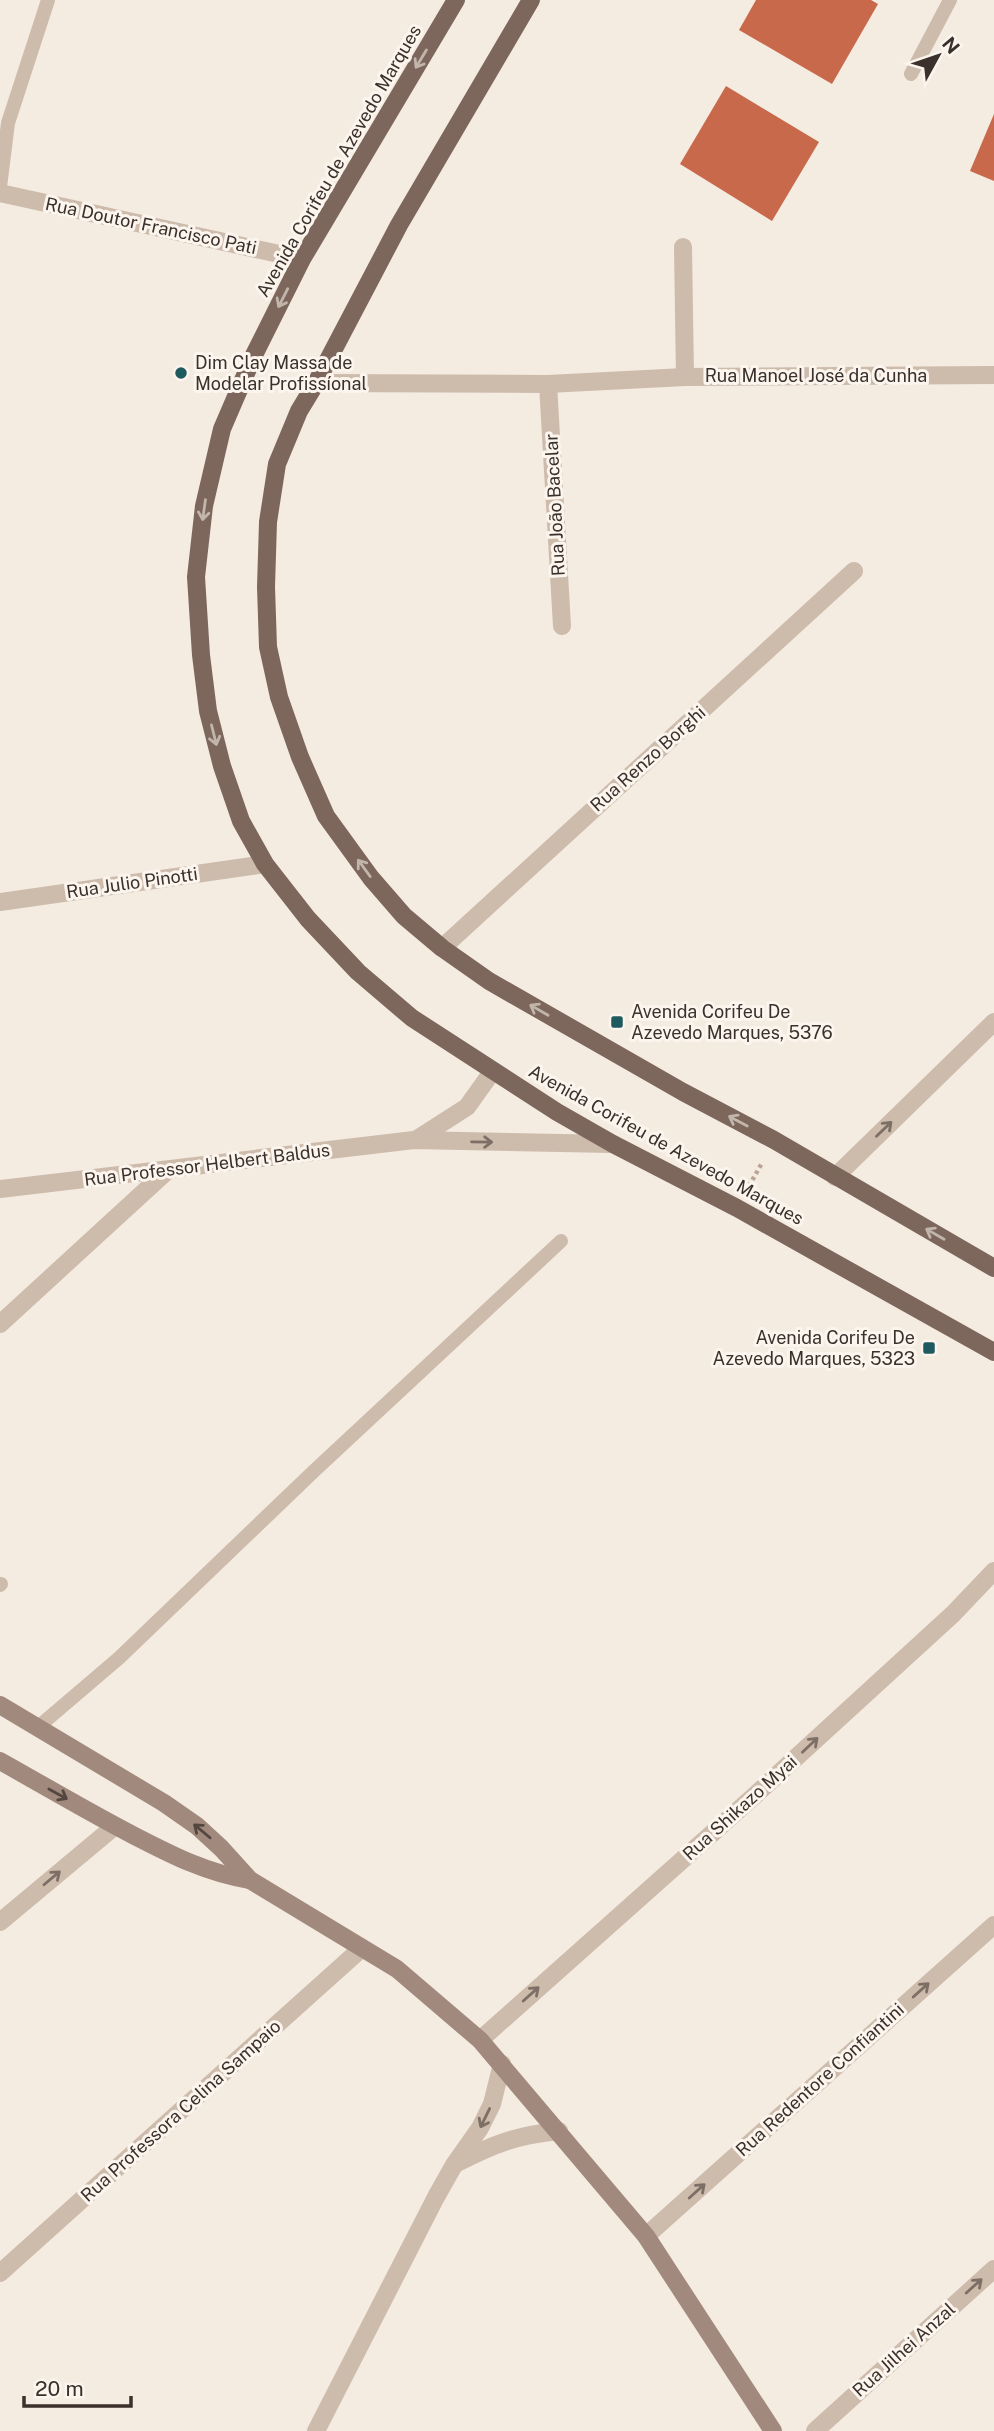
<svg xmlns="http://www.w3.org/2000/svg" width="994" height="2431" viewBox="0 0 994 2431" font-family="'Public Sans',sans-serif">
	<rect width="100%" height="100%" fill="#f4ebe1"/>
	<g fill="#c8694b">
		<polygon points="756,0 871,0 878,4 832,84 739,30"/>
		<polygon points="726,86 819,142 772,221 680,164"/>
		<polygon points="994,114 994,181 970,171"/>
	</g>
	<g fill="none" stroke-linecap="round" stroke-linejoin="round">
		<polyline stroke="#b9a596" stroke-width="4.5" stroke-dasharray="3.5 3.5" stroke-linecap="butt" points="749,1186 762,1163"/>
		<g stroke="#cdbbac" stroke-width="14">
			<polyline points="911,74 950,0"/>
			<polyline points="0,187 8,123 48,0"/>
			<polyline points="0,1585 1,1584"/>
			<polyline points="37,1728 119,1658 314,1471 561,1241"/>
		</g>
		<g stroke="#cdbbac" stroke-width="18">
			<polyline points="0,193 302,259"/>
			<polyline points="683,247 685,377"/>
			<polyline points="316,383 548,384 685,377 994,375"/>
			<polyline points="548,384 562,626"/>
			<polyline points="0,902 265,864"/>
			<polyline points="442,948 854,571"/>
			<polyline points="417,1139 467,1107 492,1072"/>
			<polyline points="835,1177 994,1022"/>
			<polyline points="0,1189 414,1140 613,1144"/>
			<polyline points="0,1324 168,1170"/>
			<polyline points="0,1922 115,1826"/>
			<polyline points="480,2040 753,1797 953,1614 994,1571"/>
			<path d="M457,2163C494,2144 517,2135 559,2131"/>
			<polyline points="646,2236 994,1925"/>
			<polyline points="0,2273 362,1948"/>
			<polyline points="316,2431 436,2197 454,2165 480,2128 492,2104 502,2064"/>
			<polyline points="815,2431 994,2269"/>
		</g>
		<g stroke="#a18a7d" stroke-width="18">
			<polyline points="0,1705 164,1803 197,1826 221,1848 250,1880 397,1969 480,2040 646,2236 773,2431"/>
			<path d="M0,1761C43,1785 85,1810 129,1833C168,1853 205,1873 250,1880"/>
		</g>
		<g stroke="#7d675c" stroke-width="18">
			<polyline points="456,0 302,259 253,357 222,429 204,506 196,577 201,655 208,711 222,766 241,821 265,864 308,919 358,972 412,1018 557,1112 613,1144 737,1208 994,1352"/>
			<polyline points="531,0 399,225 316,383 299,411 277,464 268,522 266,587 268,647 279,697 300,757 326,816 371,878 404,916 442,948 489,981 683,1092 774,1140 994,1268"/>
		</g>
	</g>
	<defs><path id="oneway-shaft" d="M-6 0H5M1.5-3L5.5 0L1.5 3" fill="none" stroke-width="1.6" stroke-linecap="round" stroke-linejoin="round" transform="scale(1.75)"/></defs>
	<g stroke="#c2b5ac">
		<use href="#oneway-shaft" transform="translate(421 59) rotate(121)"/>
		<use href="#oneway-shaft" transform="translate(283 298) rotate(117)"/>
		<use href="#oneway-shaft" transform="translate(204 510) rotate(98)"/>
		<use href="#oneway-shaft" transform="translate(214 735) rotate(76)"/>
		<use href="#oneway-shaft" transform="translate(364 868) rotate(-126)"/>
		<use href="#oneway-shaft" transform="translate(539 1010) rotate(-150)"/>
		<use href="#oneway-shaft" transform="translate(738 1121) rotate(-152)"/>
		<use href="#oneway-shaft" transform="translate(935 1234) rotate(-150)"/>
	</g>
	<g stroke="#7d6f65">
		<use href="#oneway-shaft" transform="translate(884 1129) rotate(-44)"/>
		<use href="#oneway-shaft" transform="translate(482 1142) rotate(1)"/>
		<use href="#oneway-shaft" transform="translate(810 1745) rotate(-43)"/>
		<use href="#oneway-shaft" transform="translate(52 1878) rotate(-40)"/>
		<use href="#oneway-shaft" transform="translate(921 1990) rotate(-42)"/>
		<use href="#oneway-shaft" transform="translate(531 1994) rotate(-42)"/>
		<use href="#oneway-shaft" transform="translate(485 2118) rotate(116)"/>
		<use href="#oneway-shaft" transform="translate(697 2191) rotate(-42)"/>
		<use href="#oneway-shaft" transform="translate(974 2286) rotate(-42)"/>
	</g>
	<g stroke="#544640">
		<use href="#oneway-shaft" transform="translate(58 1794) rotate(29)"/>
		<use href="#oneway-shaft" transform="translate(202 1831) rotate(-140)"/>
	</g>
	<g fill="#1f5a5e" stroke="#fbf5ee" stroke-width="2.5">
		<circle cx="181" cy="373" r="7"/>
		<rect x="610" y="1015" width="14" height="14" rx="3.5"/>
		<rect x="922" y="1341" width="14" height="14" rx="3.5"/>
	</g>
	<g text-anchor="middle" stroke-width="6" stroke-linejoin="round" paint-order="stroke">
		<g font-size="18" fill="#3b302b" stroke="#fbf5ee">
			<text transform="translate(339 161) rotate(-60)" y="6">Avenida Corifeu de Azevedo Marques</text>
			<text transform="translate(151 226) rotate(12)" y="6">Rua Doutor Francisco Pati</text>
			<text x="816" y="382">Rua Manoel José da Cunha</text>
			<text transform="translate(555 505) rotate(-93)" y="6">Rua João Bacelar</text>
			<text transform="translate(648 759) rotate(-42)" y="6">Rua Renzo Borghi</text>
			<text transform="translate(132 883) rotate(-8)" y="6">Rua Julio Pinotti</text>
			<text transform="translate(666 1145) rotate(29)" y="6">Avenida Corifeu de Azevedo Marques</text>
			<text transform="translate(207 1165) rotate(-7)" y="6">Rua Professor Helbert Baldus</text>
			<text transform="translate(740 1808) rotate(-42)" y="6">Rua Shikazo Myai</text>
			<text transform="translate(820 2080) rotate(-42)" y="6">Rua Redentore Confiantini</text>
			<text transform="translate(181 2111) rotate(-42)" y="6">Rua Professora Celina Sampaio</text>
			<text transform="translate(904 2350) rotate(-42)" y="6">Rua Jilhei Anzal</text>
		</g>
		<g font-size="18" fill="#3b302b" stroke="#fbf5ee" text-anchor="start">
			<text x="195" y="369">Dim Clay Massa de<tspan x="195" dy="21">Modelar Profissíonal</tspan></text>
			<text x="631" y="1018">Avenida Corifeu De<tspan x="631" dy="21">Azevedo Marques, 5376</tspan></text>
			<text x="915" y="1344" text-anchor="end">Avenida Corifeu De<tspan x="915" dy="21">Azevedo Marques, 5323</tspan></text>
		</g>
	</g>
	<g transform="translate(938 56) rotate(50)" stroke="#fbf5ee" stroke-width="5" paint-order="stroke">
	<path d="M0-5L12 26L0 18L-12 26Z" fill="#3b302b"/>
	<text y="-10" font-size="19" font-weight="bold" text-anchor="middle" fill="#3b302b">N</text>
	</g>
	<path d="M24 2396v10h107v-10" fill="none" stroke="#3b302b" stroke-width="3.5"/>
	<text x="35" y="2396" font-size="21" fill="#3b302b" stroke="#fbf5ee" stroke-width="5" paint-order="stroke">20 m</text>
</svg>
